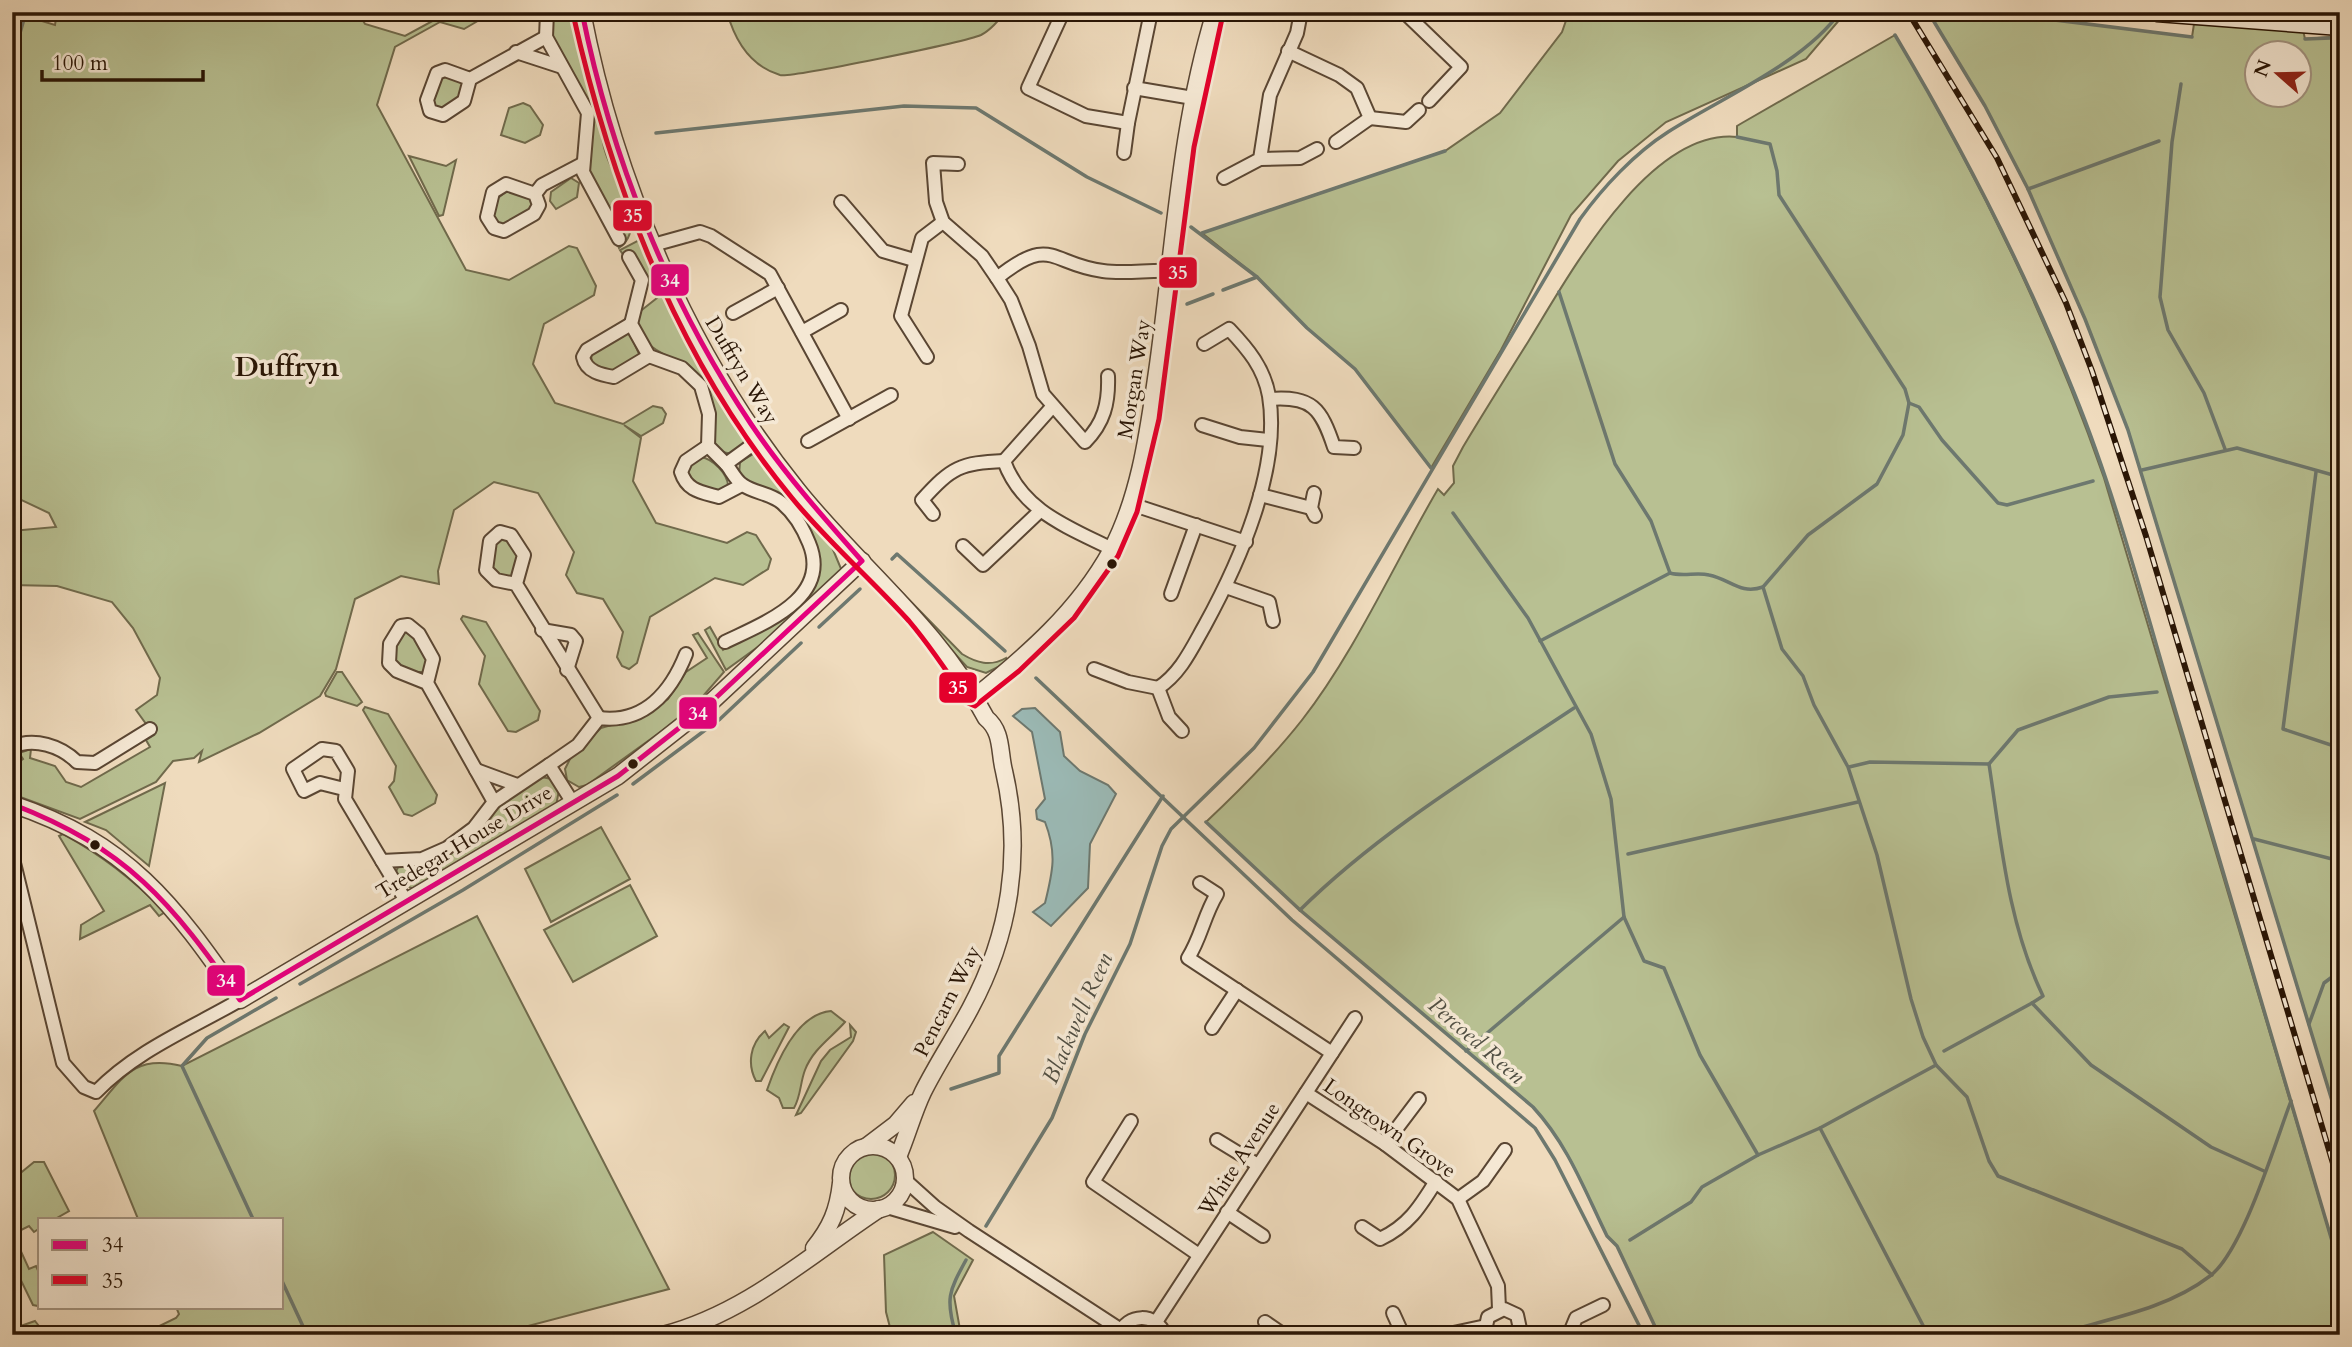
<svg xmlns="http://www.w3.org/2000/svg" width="2352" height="1347" viewBox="0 0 2352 1347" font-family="Cardo,serif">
	<rect width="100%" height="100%" fill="#efdbbd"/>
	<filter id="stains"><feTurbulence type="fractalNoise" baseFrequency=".00286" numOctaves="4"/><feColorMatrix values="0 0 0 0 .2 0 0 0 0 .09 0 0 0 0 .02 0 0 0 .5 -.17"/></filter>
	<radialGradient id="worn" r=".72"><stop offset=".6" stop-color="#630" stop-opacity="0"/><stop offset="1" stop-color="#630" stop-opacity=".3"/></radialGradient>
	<g fill="#b8c092" stroke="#706a4c" stroke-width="2" fill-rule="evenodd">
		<polygon points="12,12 55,25 57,12 358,12 365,24 405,36 449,12 493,12 464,29 440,22 395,47 377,105 466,270 509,280 569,246 577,248 596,286 594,295 544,324 533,364 555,403 623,424 653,406 662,408 666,414 663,423 641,436 624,425 641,438 633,481 656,523 727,543 747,532 756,535 771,559 768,569 743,585 715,578 650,617 637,663 629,669 622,666 617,657 623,632 603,599 577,593 566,575 574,552 538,493 494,482 454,510 438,571 439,584 401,576 355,599 336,669 320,696 259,733 199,762 202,751 194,758 173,761 156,782 80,819 12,794 12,767 23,759 19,753 31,749 30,758 55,766 66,782 81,787 150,747 146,740 154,735 136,710 157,695 160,678 133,628 112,602 57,586 12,585 12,531 56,527 49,513 17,498 18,479 12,464 12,41 19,15"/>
		<polygon points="552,12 575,12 601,118 590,114 551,36"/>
		<path d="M727,12H1004C1000,20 989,31 981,35C965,42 791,78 780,75C750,66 735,41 727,12Z"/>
		<polygon points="1569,12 1842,12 1841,18 1806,59 1666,122 1618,161 1571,215 1501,350 1431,468 1355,369 1307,328 1257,277 1202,233 1445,151 1500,113 1562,32"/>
		<path d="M2015,15L2192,37L2194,24L2303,30L2305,39L2340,36V1127L2128,430L2085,319L2028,189L1985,106L1933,20ZM2258,52H2300V94H2258Z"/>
		<path d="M1895,35C1979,177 2050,322 2104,478L2340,1268V1335H1659L1617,1246L1607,1236C1584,1189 1568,1145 1533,1107L1300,910L1206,822C1240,790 1273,757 1302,720C1355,652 1394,564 1438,489L1444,495L1454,483L1453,466L1463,447C1484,412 1506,377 1528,342C1567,279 1648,128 1737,137V126L1742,123Z"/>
		<polygon points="443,75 462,83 460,98 443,109 435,108 432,99"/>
		<polygon points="523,103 530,106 543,125 540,135 525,143 501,135 509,108"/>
		<path d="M591,117L600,121C601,132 602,143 606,154C614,179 649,228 619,248L587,170Z"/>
		<polygon points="409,156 446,166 456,160 443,215 439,216"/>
		<polygon points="571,178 579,183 577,197 556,209 550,201 551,192"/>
		<polygon points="507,191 529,198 533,203 531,212 506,226 498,225 493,216 498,198"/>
		<path d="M645,237L746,435L742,448L733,454L722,452L715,445C709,424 717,401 704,382C685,352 634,359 638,313L657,298L632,252L624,256L620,250Z"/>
		<polygon points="624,334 630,334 640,356 614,371 592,365 591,354"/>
		<path d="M755,453L767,461L826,533L842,571L769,639L726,670L705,630L710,627L723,650L792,611L814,582C806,550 805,506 773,491C761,485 747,485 739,475L740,462Z"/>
		<path d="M701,457C713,459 728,474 728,486L720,493L695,487L686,474L687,467Z"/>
		<path d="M842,531L962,654C977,663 990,667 1006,658L1008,662L986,673L967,667Z"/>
		<polygon points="499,538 508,540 519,558 515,575 510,579 497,575 491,569 493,546"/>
		<polygon points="463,616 486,622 540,711 538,720 516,732 508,731 479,684 485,656 461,619"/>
		<polygon points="407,631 414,634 429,661 424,672 413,672 395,663 396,642 402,632"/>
		<polygon points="698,633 724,672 697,703 666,728 587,785 579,787 567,780 565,769 572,755 601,728 642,716 668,699 686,672 707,658 693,635"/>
		<polygon points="337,672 342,672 362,702 357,706 326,696 325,693"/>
		<polygon points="365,707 388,714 437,795 435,803 412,816 404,814 389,787 394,781 396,766 363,710"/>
		<polygon points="541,777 552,779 559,790 556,806 415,889 402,885 395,874 398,867 421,863 500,801"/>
		<polygon points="165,783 149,866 106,830 85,822"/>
		<polygon points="601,827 630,879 551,922 525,869"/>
		<path d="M63,834C102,855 134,880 165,912L159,916L150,905L80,939L81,925L104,911L59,836Z"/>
		<polygon points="630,885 657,936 573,982 544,930"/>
		<path d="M477,916L669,1289L494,1335H141L176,1318L179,1314L176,1307H282V1219H138L94,1111C123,1078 133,1054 182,1066Z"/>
		<path d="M831,1011L845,1022C831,1038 813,1049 805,1070C800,1083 801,1096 794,1108H783L779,1098L767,1090C777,1061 797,1014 831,1011Z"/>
		<path d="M784,1024L789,1027L761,1081H756C747,1064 750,1044 765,1031L769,1038Z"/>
		<polygon points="850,1025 856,1032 853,1041 801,1113 796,1115 821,1061 830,1050 851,1037"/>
		<circle cx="871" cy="1175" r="24"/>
		<polygon points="34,1162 44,1162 69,1211 55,1219 40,1219 40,1228 34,1232 29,1226 13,1234 29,1269 36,1266 40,1275 38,1306 33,1305 12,1262 12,1180"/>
		<polygon points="933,1232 973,1260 954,1296 961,1335 892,1335 886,1312 884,1255"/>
		<polygon points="35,1321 46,1335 12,1335 12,1329"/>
	</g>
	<path fill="#9bbab6" stroke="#6d786f" stroke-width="2" d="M1035,708L1060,732L1064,756L1080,771L1108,785L1116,794L1090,844L1088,888L1051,926L1033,912L1045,903C1053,871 1057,853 1045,822L1037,819L1036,810L1045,799L1032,732L1013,716L1022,709Z"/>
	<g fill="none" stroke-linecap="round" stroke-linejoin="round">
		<g stroke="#6d786f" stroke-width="3.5">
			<path d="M1895,35C1964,151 2025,270 2075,395C2118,501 2148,619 2181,729C2234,909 2287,1088 2340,1268"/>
			<polyline points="2192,37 2015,15 1933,20 1985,106 2028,189 2085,319 2128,430 2340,1127"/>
			<polyline points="2305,39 2331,38"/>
			<polyline points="2334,52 2340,70"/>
			<polyline points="12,61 26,12"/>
			<polyline points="2181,84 2172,142 2160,297 2168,330 2204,393 2225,449"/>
			<polyline points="656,133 904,106 976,108 1087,177 1161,213"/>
			<polyline points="1737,137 1770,144 1777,171 1779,195 1905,389 1909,403 1903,435 1877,484 1808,535 1763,587 1782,649 1803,676 1814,705 1848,767 1877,855 1911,999 1923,1037 1936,1065 1967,1097 1989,1161 1998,1176 2182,1249 2212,1275"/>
			<polyline points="2028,189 2159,141"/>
			<polyline points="1191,227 1257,277 1307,328 1355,369 1431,468"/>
			<polyline points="1202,233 1445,151"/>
			<polyline points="1223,290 1257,277"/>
			<path d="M1559,292L1615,464L1651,521L1670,573C1683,577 1696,572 1709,575C1730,579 1740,595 1763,587"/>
			<polyline points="1187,304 1213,294"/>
			<polyline points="1909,403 1919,407 1942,440 1998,503 2007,505 2093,481"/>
			<polyline points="2142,470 2237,448 2340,477"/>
			<polyline points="2316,472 2283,729 2340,748"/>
			<polyline points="1453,513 1528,618 1591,734 1611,799 1624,917 1644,961 1664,968 1700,1055 1758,1155"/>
			<polyline points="892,559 897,554 1005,651"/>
			<polyline points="819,627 860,589"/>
			<polyline points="1540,641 1670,573"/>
			<polyline points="1036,678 1292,920 1535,1128 1555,1160 1644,1335"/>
			<polyline points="1849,767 1870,762 1989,764"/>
			<polyline points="633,784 720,719 801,643"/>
			<path d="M1206,822L1300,910L1533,1107C1568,1145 1584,1189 1607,1236L1617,1246L1659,1335"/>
			<polyline points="2254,839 2340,861"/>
			<polyline points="1628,854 1858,802"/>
			<path d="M1300,910C1380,831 1481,770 1574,708"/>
			<polyline points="300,984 463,890 617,795"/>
			<path d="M2032,1003L2043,996C2008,924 2001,842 1989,764L2018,730L2109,697L2157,692"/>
			<polyline points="2309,1024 2324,983 2340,971"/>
			<polyline points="1466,1051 1624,917"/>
			<polyline points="1944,1051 2032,1003 2091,1065 2211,1147 2264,1171"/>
			<polyline points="951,1089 999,1073 999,1056 1163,796"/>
			<polyline points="1820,1128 1928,1335"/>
			<polyline points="253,1219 182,1066 207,1038 276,998"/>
			<path d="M986,1226L1052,1118L1085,1034L1130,944L1162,846L1171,829L1254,748L1313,672L1580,219C1603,187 1635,153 1668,132C1721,98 1804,63 1840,12"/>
			<polyline points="1630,1240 1691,1202 1702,1187 1758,1155 1820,1128 1936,1065"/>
			<polyline points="282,1281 307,1335"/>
			<path d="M956,1335C945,1299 949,1291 966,1260"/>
			<path d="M2054,1335C2106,1319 2166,1310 2210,1276C2243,1251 2275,1143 2291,1101"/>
		</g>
		<defs>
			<g id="minor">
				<polyline points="547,12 546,37 588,113 583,172 619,239"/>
				<polyline points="1063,12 1028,88 1086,116 1128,123 1151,12"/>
				<polyline points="1404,12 1461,67 1429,101"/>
				<polyline points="1288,51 1339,75 1357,88 1370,118 1336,142"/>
				<polyline points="516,52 562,67"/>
				<polyline points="470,79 445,70 437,73 427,100 430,111 443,115 464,101 470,79 546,37"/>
				<polyline points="1134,88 1193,98"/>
				<polyline points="1370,118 1406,122 1419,110"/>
				<polyline points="1124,153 1128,123"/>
				<polyline points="1260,159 1300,158 1317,149"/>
				<path d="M958,164L933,163L936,202L943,222L982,256L997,278L1011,300L1029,346L1043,394L1085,442C1104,423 1109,403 1108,376"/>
				<polyline points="1224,178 1260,159 1270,95 1297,33 1301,12"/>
				<polyline points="535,194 506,184 493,192 487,217 494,228 504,231 534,214 539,205 535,194 542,185 582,164"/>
				<polyline points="841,202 883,251 914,260"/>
				<polyline points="653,245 700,232 711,236 770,274 849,419"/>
				<polyline points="629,257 642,280 631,324 649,356 682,368 701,386 709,414 708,446 726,464"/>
				<path d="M997,278C1052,234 1050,264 1103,271C1124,274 1148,270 1170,271"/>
				<polyline points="733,313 778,288"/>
				<path d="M631,324L587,350L583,357C586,372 602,375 614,377L649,356"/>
				<polyline points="802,332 841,310"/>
				<polyline points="927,357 901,316 922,238 943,222"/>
				<path d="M1270,399C1312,396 1321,408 1334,447L1354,448"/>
				<path d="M1052,407L1004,461C1022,511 1068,527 1112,549"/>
				<polyline points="1202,425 1240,437 1268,440"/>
				<polyline points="808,441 891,395"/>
				<path d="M708,446L686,461L681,472C687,491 701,492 719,497L742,485"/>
				<polyline points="1314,493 1311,508 1315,516"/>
				<polyline points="1260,495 1311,508"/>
				<polyline points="1131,504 1246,542"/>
				<path d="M933,514L922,500C952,467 960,463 1004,461"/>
				<polyline points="963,546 983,565 1039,512"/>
				<polyline points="516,584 524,555 511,535 500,532 490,541 486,570 496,580 516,584 599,718"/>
				<polyline points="1226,587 1269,602 1273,621"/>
				<polyline points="1171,594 1196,525"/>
				<polyline points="542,630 571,635 576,641 567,670"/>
				<path d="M725,642C764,623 832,598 809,543C803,528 794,513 782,503C770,493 754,493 743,485C736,481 731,470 726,464L759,440"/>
				<polyline points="1094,669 1128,682 1158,688"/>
				<polyline points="427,683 433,659 419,634 408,625 401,626 390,644 389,663 397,671 427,683 494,802"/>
				<path d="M1158,688C1181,673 1192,648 1205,625C1239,563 1281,469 1269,396C1264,368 1248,349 1229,329L1204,344"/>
				<polyline points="1158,688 1169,717 1182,731"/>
				<path d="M12,747C34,737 61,746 77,762L95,763L150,729"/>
				<polyline points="476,770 517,785"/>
				<polyline points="344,789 320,783 304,791 293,769 322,749 336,751 348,771 345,799 382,861 422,859 447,848 474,828 494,802 549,765"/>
				<path d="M573,803L549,765L578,745L599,718C644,724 671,692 686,654"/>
				<path d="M13,859L63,1063L84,1087L96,1092C137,1050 190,1029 240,1000"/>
				<polyline points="382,861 406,901"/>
				<path d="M1200,883L1217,894C1204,915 1201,938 1188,958L1332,1053"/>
				<polyline points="1212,1028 1237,990"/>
				<polyline points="1306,1093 1385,1144 1458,1199 1498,1286 1499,1309"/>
				<polyline points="1131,1121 1093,1182 1199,1255"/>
				<polyline points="1217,1140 1258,1165"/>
				<polyline points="1385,1144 1419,1099"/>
				<polyline points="905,1180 935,1207 969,1231 1121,1330"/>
				<polyline points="1458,1199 1483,1181 1505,1150"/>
				<polyline points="887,1207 955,1227"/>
				<polyline points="1227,1212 1263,1236"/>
				<path d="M1362,1227L1380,1239C1408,1226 1420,1207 1436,1181"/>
				<polyline points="1393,1313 1403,1335"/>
				<polyline points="1156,1322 1355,1018"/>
				<polyline points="1265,1322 1284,1335"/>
				<path d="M1119,1335C1127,1313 1156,1312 1165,1335"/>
				<polyline points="1444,1335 1486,1326"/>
				<polyline points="1488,1335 1486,1326 1488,1317 1504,1309 1517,1315 1520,1329 1518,1335"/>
				<polyline points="1569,1335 1576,1318 1603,1305"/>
			</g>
			<g id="tertiary">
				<path d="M582,12C615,182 688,355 798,491C860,568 939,628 986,718C1003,732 999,752 1004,771C1023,853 1010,935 970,1009C955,1037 937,1064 923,1092C913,1113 907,1136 898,1157"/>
				<path d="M975,697C1027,655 1078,611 1111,551C1140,496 1148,433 1157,372C1174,252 1179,129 1215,12"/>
				<path d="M12,804C128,843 173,903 240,1000L618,776L707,706L862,561"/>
				<circle cx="873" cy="1178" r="32"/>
				<polyline points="867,1146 896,1124 914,1103"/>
				<path d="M814,1248C831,1227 838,1210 841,1183"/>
				<path d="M663,1335C747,1313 808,1256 879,1209"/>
			</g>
			<polyline id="secondary" points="2157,12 2340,26"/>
		</defs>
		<use href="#minor" stroke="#5a4633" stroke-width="16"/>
		<use href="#tertiary" stroke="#5a4633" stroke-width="19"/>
		<use href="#secondary" stroke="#291505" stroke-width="21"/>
		<use href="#minor" stroke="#f5e8d4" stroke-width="12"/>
		<use href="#tertiary" stroke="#f5e8d4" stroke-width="16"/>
		<use href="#secondary" stroke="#f5e8d4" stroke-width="18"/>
		<defs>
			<polyline id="rail" points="1908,12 1997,158 2066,303 2092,371 2146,536 2340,1187"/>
		</defs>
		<use href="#rail" stroke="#291505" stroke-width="6"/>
		<use href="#rail" stroke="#f5e8d4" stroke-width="3.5" stroke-dasharray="10" stroke-linecap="butt"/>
		<defs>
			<path id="bus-1" d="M12,804C128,849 170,901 240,1000L618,776L707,706L862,561C823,517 784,473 751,424C669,302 611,157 582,12"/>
			<path id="bus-2" d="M573,14C612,188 677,359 792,498C828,542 871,579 909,621C931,647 949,674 968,703L975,706L1019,671L1074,618L1118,556L1137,512L1159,419L1194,147L1223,14"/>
		</defs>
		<use href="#bus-1" stroke="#f5e8d4" stroke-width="10"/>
		<use href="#bus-2" stroke="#f5e8d4" stroke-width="10"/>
		<use href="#bus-1" stroke="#e5007d" stroke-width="5"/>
		<use href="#bus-2" stroke="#e4002b" stroke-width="5"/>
	</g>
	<g fill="#291505" stroke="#f5e8d4" stroke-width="2.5">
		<circle cx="1112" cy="564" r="6"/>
		<circle cx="633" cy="764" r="6"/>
		<circle cx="95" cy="845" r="6"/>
	</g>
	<g text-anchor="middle" stroke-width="7" stroke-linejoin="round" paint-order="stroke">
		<g font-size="21" fill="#291505" stroke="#f5e8d4">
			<text transform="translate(742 370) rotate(59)" y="7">Duffryn Way</text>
			<text transform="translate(1134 379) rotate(-81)" y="7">Morgan Way</text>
			<text transform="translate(464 842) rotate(-31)" y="7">Tredegar House Drive</text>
			<text transform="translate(947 1001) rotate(-63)" y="7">Pencarn Way</text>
			<text transform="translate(1390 1128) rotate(35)" y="7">Longtown Grove</text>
			<text transform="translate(1239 1159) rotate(-57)" y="7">White Avenue</text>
		</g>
		<g font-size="23" font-style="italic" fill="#514f43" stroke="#f5e8d4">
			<text transform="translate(1077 1018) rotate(-66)" y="8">Blackwell Reen</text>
			<text transform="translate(1477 1040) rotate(41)" y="8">Percoed Reen</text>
		</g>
		<g font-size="28" font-weight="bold" fill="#291505" stroke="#f5e8d4">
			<text x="287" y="376">Duffryn</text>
		</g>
	</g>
	<g stroke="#f5e8d4" stroke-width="2.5">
		<rect x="612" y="199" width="41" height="33" rx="7" fill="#e4002b"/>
		<rect x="1158" y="256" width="40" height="33" rx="7" fill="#e4002b"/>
		<rect x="650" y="263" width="40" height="34" rx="7" fill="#e5007d"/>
		<rect x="938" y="671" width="40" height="33" rx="7" fill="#e4002b"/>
		<rect x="678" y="696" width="40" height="34" rx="7" fill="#e5007d"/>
		<rect x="206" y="964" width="40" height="33" rx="7" fill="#e5007d"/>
	</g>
	<g font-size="19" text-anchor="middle" font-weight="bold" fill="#fff">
		<text x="633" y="222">35</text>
		<text x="1178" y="279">35</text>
		<text x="670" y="287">34</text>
		<text x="958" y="694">35</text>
		<text x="698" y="720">34</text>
		<text x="226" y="987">34</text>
	</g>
	<rect width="2352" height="1347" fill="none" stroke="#efdbbd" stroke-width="42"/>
	<rect x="14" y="14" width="2324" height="1319" fill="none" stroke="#291505" stroke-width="3.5"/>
	<rect x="21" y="21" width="2310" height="1305" fill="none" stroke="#291505" stroke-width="2"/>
	<rect x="38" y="1218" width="245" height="91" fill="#f5e8d4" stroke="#a39481" stroke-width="2"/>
	<rect x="52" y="1240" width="35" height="10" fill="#e5007d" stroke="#a39481" stroke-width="2"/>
	<text x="102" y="1252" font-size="21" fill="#291505">34</text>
	<rect x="52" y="1275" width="35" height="10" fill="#e4002b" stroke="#a39481" stroke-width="2"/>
	<text x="102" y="1288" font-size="21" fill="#291505">35</text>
	<g transform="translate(2278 74) rotate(290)"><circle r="33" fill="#f5e8d4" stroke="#a39481" stroke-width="2"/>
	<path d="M0-5L12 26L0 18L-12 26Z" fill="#8f2418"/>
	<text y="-10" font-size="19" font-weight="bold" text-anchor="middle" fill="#291505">N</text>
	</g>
	<path d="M42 70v10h161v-10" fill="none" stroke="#291505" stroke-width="3.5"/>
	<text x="52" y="70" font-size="21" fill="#291505" stroke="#f5e8d4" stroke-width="5" paint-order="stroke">100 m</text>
	<rect width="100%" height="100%" filter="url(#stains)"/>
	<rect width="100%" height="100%" fill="url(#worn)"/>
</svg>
